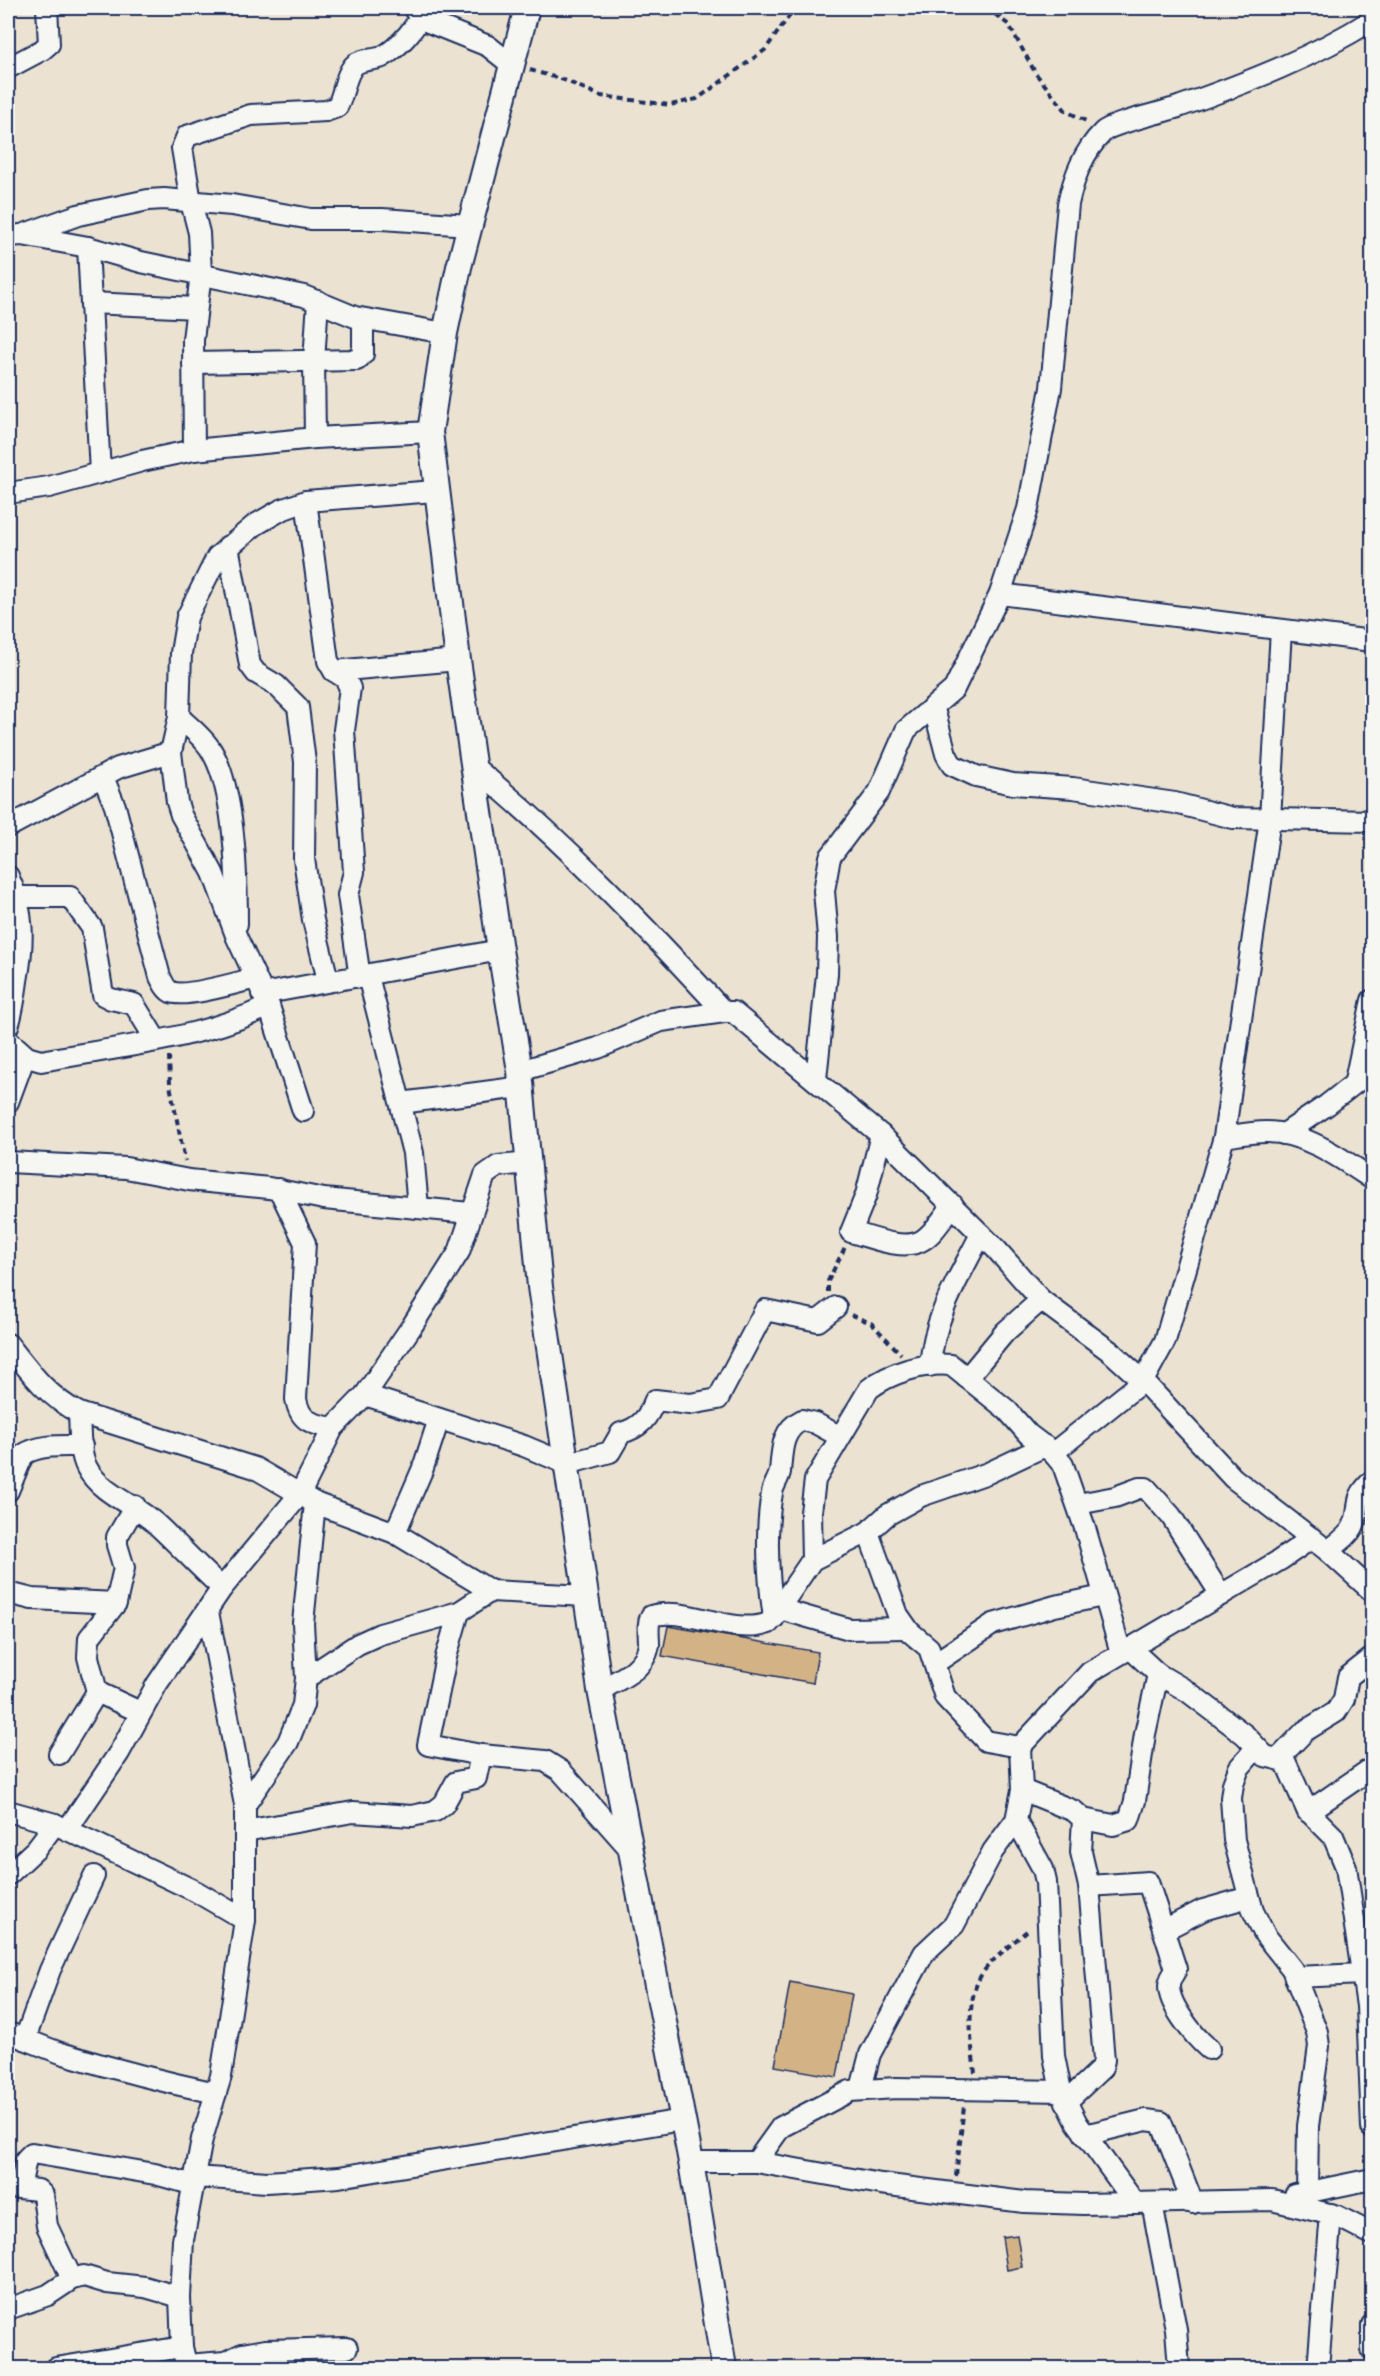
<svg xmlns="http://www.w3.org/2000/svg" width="1380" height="2376" viewBox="0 0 1380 2376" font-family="'Balsamiq Sans',sans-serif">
	<rect width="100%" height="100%" fill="#ece2d2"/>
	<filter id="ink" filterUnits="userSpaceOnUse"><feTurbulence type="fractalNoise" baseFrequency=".0167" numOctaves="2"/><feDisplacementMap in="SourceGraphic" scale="12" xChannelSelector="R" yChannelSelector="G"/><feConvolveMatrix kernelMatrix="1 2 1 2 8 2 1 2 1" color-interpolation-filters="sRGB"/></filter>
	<g filter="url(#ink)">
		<g fill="#d3b386" stroke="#1b2f5e" stroke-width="1.5">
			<polygon points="668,1626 818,1652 813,1683 662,1656"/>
			<polygon points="790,1982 852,1994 837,2077 775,2066"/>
			<polygon points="1017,2235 1022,2267 1007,2270 1002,2237"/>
		</g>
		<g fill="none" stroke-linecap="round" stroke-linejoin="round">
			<defs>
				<g id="minor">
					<polyline points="414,9 421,19 488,46 512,65"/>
					<polyline points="8,68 42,50 49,44 47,8"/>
					<polyline points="22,235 78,215 148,200 164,199 232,205 311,219 382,219 469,225"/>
					<polyline points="8,236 22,235 88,247 141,262 304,296 355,317 445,333"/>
					<polyline points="88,247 100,473"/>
					<polyline points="91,303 196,308"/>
					<polyline points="193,363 357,360 363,354 363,319"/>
					<polyline points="315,438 314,361 318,301"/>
					<path d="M194,450L193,340L201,273L199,233L191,202L182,148L187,136L251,115L326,111L337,107C344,95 344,79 352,68C358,58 373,61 382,57C398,48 420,25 423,8"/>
					<polyline points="8,493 49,487 142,461 194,450 315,438 430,432"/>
					<polyline points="306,501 328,661 334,671 345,678 350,688 344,730 354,872 348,895 360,978"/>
					<polyline points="228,546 250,665 256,673 276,685 298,707 305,762 304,859 313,920 328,980"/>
					<polyline points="1000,594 1372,641"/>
					<polyline points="334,671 458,660"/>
					<polyline points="934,709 946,754 952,765 976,776 1013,784 1073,788 1175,803 1233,818 1372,821"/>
					<path d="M179,717C190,727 204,738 211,750C235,788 237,879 237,924"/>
					<polyline points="171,752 177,802 181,815 213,873 237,938 269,1006 303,1111"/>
					<path d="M474,767C564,841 645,926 724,1012H733L881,1135L996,1249L1041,1300L1111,1352L1143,1381L1233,1478L1328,1551L1372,1591"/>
					<path d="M103,777L115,806L160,977C163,982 165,989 171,992C186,998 239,982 256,978"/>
					<polyline points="8,827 118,768 171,752 179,717 181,653 187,617 217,557 255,525 281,510 306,501 435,491"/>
					<path d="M8,876C25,912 24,942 17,981C15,996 13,1012 8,1026"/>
					<polyline points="16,897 70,897 92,928 103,995 111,999 134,1004 156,1040"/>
					<polyline points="368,976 413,1153 418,1207"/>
					<polyline points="262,994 500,950"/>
					<path d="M8,1040L27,1057L41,1061C117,1047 199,1040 269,1006"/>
					<polyline points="520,1071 598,1048 661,1021 724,1012"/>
					<path d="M816,1079L827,974L828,937L824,891L830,857L879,792L906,730L954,689L1000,594L1028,509L1051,388L1068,204C1074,177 1083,152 1103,132C1112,123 1166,112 1181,106C1246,83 1314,57 1372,20"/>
					<polyline points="1355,1081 1372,1000"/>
					<polyline points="8,1102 25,1056"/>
					<polyline points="401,1103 521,1087"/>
					<polyline points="1284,1134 1327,1105 1372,1070"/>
					<path d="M881,1135L866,1195L851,1232C871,1237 902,1251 921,1241C934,1234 944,1216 953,1205"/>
					<path d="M1224,1137C1237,1135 1252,1132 1266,1132C1305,1132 1341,1158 1372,1179"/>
					<polyline points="8,1162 126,1168 189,1180 269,1188 324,1199 470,1213"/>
					<path d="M279,1189L305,1243L296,1399C300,1422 312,1424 333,1428"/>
					<path d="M8,1344C29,1371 48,1397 79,1413L255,1468L315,1503L395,1533L491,1591L586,1596"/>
					<path d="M930,1366C934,1315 959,1278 981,1234"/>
					<polyline points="967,1378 1005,1332 1041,1300"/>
					<path d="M365,1395L524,1446L567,1464L610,1452L621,1433C640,1428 648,1418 655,1400L690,1404L718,1399L765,1310L818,1321L836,1307"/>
					<path d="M79,1413C80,1430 79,1453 87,1468C101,1494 134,1504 155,1523C178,1544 199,1567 222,1588"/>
					<polyline points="1053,1453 1143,1381 1165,1341 1224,1137 1270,819 1281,630"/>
					<path d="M8,1491L23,1455C39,1444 63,1446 82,1446"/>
					<polyline points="1078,1504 1115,1497 1139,1488 1146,1488 1171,1516 1221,1595"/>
					<polyline points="868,1532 898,1615 910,1632 929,1648 945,1697 986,1741 1020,1747"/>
					<polyline points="395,1533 423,1468 439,1419"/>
					<path d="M1328,1551C1336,1544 1348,1537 1353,1527C1363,1506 1351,1501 1372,1481"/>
					<path d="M812,1560L811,1512L815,1480L869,1389C889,1373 925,1362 951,1365L1007,1410L1028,1434L1053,1453L1063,1465L1085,1528L1121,1653"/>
					<polyline points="8,1593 32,1599 116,1603"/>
					<polyline points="780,1609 849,1629 906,1628"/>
					<polyline points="459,1612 446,1657 428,1745 481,1755 545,1761 561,1771 630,1849"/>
					<path d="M774,1618C768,1578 765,1533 772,1493C773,1486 778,1480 780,1472C782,1452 781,1430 802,1420L815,1423L839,1436"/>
					<polyline points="1130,1648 1158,1674 1187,1691 1245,1735 1265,1756 1285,1761 1307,1810 1333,1836 1346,1867 1367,2006 1372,2128"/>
					<polyline points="935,1663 993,1624 1055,1606 1103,1596"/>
					<polyline points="306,1678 358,1644 380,1634 459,1612 491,1591"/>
					<path d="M600,1690C620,1679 646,1669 649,1644C649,1635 647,1624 651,1616C686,1605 732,1637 769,1623L812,1560L868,1532L887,1515L921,1496L988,1473L1045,1446"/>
					<polyline points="97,1692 140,1712"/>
					<polyline points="1256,1748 1239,1768 1233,1784 1231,1798 1234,1840 1253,1911 1265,1935 1292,1969 1317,2032 1319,2046 1308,2126 1307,2192"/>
					<polyline points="59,1754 97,1692 88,1657 89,1638 116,1603 124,1568 117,1545 117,1537 135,1506"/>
					<polyline points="1278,1759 1305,1731 1336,1712 1344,1699 1348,1677 1372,1658"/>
					<polyline points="1022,1790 1074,1811 1083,1819 1081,1852 1089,1886 1104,2060 1102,2068 1066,2102"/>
					<polyline points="245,1805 288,1742 303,1705 306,1678 303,1623 315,1503"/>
					<polyline points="8,1811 55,1824 197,1892 245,1920"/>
					<polyline points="1308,1812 1372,1768"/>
					<polyline points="1083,1819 1113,1825 1129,1820 1135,1801 1145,1734 1158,1674"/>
					<polyline points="1016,1820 1043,1869 1046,1882 1054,2056 1061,2091 1077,2123 1135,2203"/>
					<polyline points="67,1830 119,1753 157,1684 222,1588 300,1494 333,1428 365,1395 412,1326 459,1252 485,1175 498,1166 529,1163"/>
					<polyline points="245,1831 353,1812 412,1816 435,1811 444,1804 456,1782 476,1778 481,1755"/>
					<polyline points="8,1875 36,1849 55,1824"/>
					<path d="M1089,1886L1148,1882L1176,1969C1175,1973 1171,1976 1170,1981C1163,2000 1196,2038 1209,2049"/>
					<polyline points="1164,1930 1203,1910 1249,1897"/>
					<polyline points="1295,1977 1363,1974"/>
					<path d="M8,2033C27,2039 45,2048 64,2054C114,2069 164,2082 216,2093"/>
					<polyline points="25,2039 50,1970 94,1876"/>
					<polyline points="861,2089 870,2054 924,1953 954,1925 993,1851 1016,1820 1022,1790 1020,1747 1090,1672 1280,1560 1312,1538"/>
					<polyline points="1085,2135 1146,2120 1161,2122 1193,2203"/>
					<polyline points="691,2162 756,2162 881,2184 1024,2202 1084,2204 1272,2200 1337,2216 1372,2234"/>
					<polyline points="756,2162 781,2127 850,2091 896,2088 1061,2091"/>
					<polyline points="195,2177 267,2182 339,2177 682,2120"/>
					<polyline points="9,2187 38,2190 43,2195 47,2226 72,2279"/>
					<polyline points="20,2188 26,2159 32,2153 155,2174 194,2185"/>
					<polyline points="1295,2195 1372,2179"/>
					<polyline points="1152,2203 1176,2329 1179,2368"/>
					<polyline points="8,2309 48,2295 72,2279 84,2276 107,2283 145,2287 180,2297"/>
					<polyline points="1372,2325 1372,2349"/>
					<polyline points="186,2365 225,2362 242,2354 265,2350 347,2348"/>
					<polyline points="56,2368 182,2347"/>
					<polyline points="187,2368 182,2347 180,2297 183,2240 202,2139 221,2076 245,1920 245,1805 208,1612"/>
					<polyline points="1318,2368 1331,2214"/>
				</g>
				<polyline id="tertiary" points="527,8 459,267 445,333 430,432 458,660 500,950 520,1071 540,1287 600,1690 691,2162 724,2368"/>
			</defs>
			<use href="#minor" stroke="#1b2f5e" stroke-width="24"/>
			<use href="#tertiary" stroke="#1b2f5e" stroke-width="28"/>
			<g stroke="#1b2f5e" stroke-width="4" stroke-dasharray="6 4.5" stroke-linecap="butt">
				<polyline points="987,8 1009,25 1036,74 1066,111 1088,122"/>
				<polyline points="530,70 564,80 601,96 670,105 697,99 765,50 795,8"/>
				<polyline points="169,1056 170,1085 185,1161"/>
				<polyline points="828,1292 828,1281 845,1247"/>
				<polyline points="851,1315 871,1323 901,1354"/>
				<path d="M975,2073C971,2040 963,1993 988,1966C1000,1953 1015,1941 1029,1929"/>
				<polyline points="956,2176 964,2106"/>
			</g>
			<use href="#minor" stroke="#f6f6f2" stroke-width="20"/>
			<use href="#tertiary" stroke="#f6f6f2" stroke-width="24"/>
		</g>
	</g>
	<rect width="1380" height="2376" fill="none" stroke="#f6f6f2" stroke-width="30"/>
	<rect x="15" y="15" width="1350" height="2346" fill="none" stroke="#1b2f5e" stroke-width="2" filter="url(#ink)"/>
</svg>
